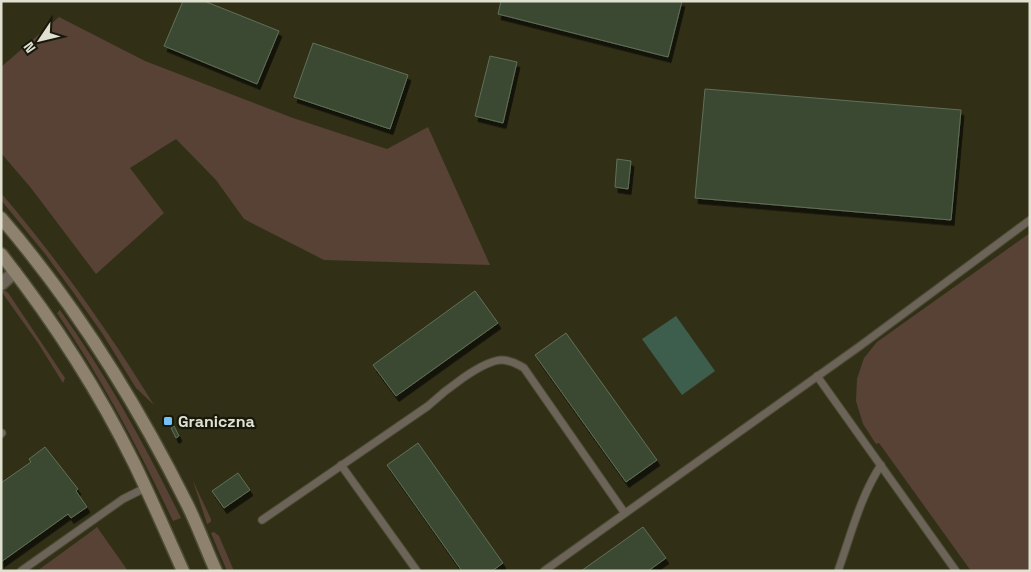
<svg xmlns="http://www.w3.org/2000/svg" width="1031" height="572" viewBox="0 0 1031 572" font-family="'Space Grotesk',sans-serif">
	<defs>
		<filter id="shadow"><feDropShadow dx="3" dy="5.5" stdDeviation="0" flood-color="#0009"/></filter>
	</defs>
	<rect width="100%" height="100%" fill="#313017"/>
	<g fill="#574235">
		<polygon points="59,17 145,61 293,118 387,149 428,127 490,265 324,260 244,219 216,180 176,139 130,168 164,213 96,274 31,188 1,153 1,67"/>
		<path d="M1,193C58,260 108,330 154,405L136,388L102,333L73,292L46,255L1,200Z"/>
		<polygon points="1030,233 1030,571 971,571 879,443 876,444 863,424 856,401 857,379 864,358 877,342"/>
		<polygon points="1,291 6,291 9,294 65,378 63,383 38,343"/>
		<path d="M60,310C107,376 145,445 181,518L173,521C139,449 102,379 57,313Z"/>
		<polygon points="193,481 211,519 211,522 207,524"/>
		<polygon points="97,527 128,571 37,571 92,531"/>
		<polygon points="214,532 219,536 234,571 227,571 211,533"/>
	</g>
	<polygon fill="#3e5e4d" points="676,316 715,371 682,395 642,339"/>
	<g fill="#3b4832" stroke="#617058" filter="url(#shadow)">
		<polygon points="183,1 204,1 279,31 257,84 164,46"/>
		<polygon points="501,1 682,1 668,57 498,14"/>
		<polygon points="313,43 408,75 390,129 294,97"/>
		<polygon points="490,56 517,62 503,123 475,116"/>
		<polygon points="705,89 961,110 951,220 695,198"/>
		<polygon points="617,159 631,161 628,189 615,187"/>
		<polygon points="475,291 498,323 396,396 373,365"/>
		<polygon points="566,333 657,460 626,482 535,355"/>
		<polygon points="174,426 179,436 176,438 171,428"/>
		<polygon points="418,443 503,563 492,571 462,571 387,465"/>
		<polygon points="45,447 78,489 76,491 87,507 71,518 68,514 1,562 1,483 31,462 29,459"/>
		<polygon points="238,473 250,490 224,508 212,491"/>
		<polygon points="643,527 666,558 648,571 581,571"/>
	</g>
	<g fill="none" stroke-linecap="round" stroke-linejoin="round">
		<defs>
			<g id="service">
				<polyline points="817,376 956,571"/>
				<polyline points="1,434 2,433"/>
				<polyline points="341,465 417,571"/>
				<path d="M262,520L428,406C442,393 482,360 502,360C510,360 517,364 524,368L624,512"/>
				<polyline points="21,571 123,499 145,488"/>
				<polyline points="544,571 860,346 1030,220"/>
				<path d="M838,571C851,535 860,497 881,465"/>
			</g>
			<polyline id="minor" points="1,284 15,272"/>
			<g id="secondary">
				<path d="M1,218C76,305 136,402 187,504C198,526 206,549 216,571"/>
				<path d="M1,254C52,319 98,390 134,463C151,498 167,535 183,571"/>
			</g>
		</defs>
		<use href="#service" stroke="#4d4c35" stroke-width="9"/>
		<use href="#minor" stroke="#4d4c35" stroke-width="15"/>
		<use href="#secondary" stroke="#4d4c35" stroke-width="15"/>
		<use href="#service" stroke="#6c6458" stroke-width="7"/>
		<use href="#minor" stroke="#6c6458" stroke-width="12"/>
		<use href="#secondary" stroke="#8e826f" stroke-width="12"/>
	</g>
	<rect fill="#75c0f6" stroke="#18180d" stroke-width="2" x="163" y="416" width="10" height="10" rx="2.5"/>
	<g text-anchor="middle" stroke-width="4.5" stroke-linejoin="round" paint-order="stroke">
		<g font-size="16" font-weight="bold" fill="#e1e1d1" stroke="#18180d" text-anchor="start">
			<text x="178" y="427">Graniczna</text>
		</g>
	</g>
	<rect width="1031" height="572" fill="none" stroke="#e1e1d1" stroke-width="5"/>
	<g transform="translate(40 40) rotate(235)" stroke="#18180d" stroke-width="4" paint-order="stroke">
	<path d="M0-4L9 19L0 12L-9 19Z" fill="#e1e1d1"/>
	<text y="-8" font-size="14" font-weight="bold" text-anchor="middle" fill="#e1e1d1">N</text>
	</g>
</svg>
